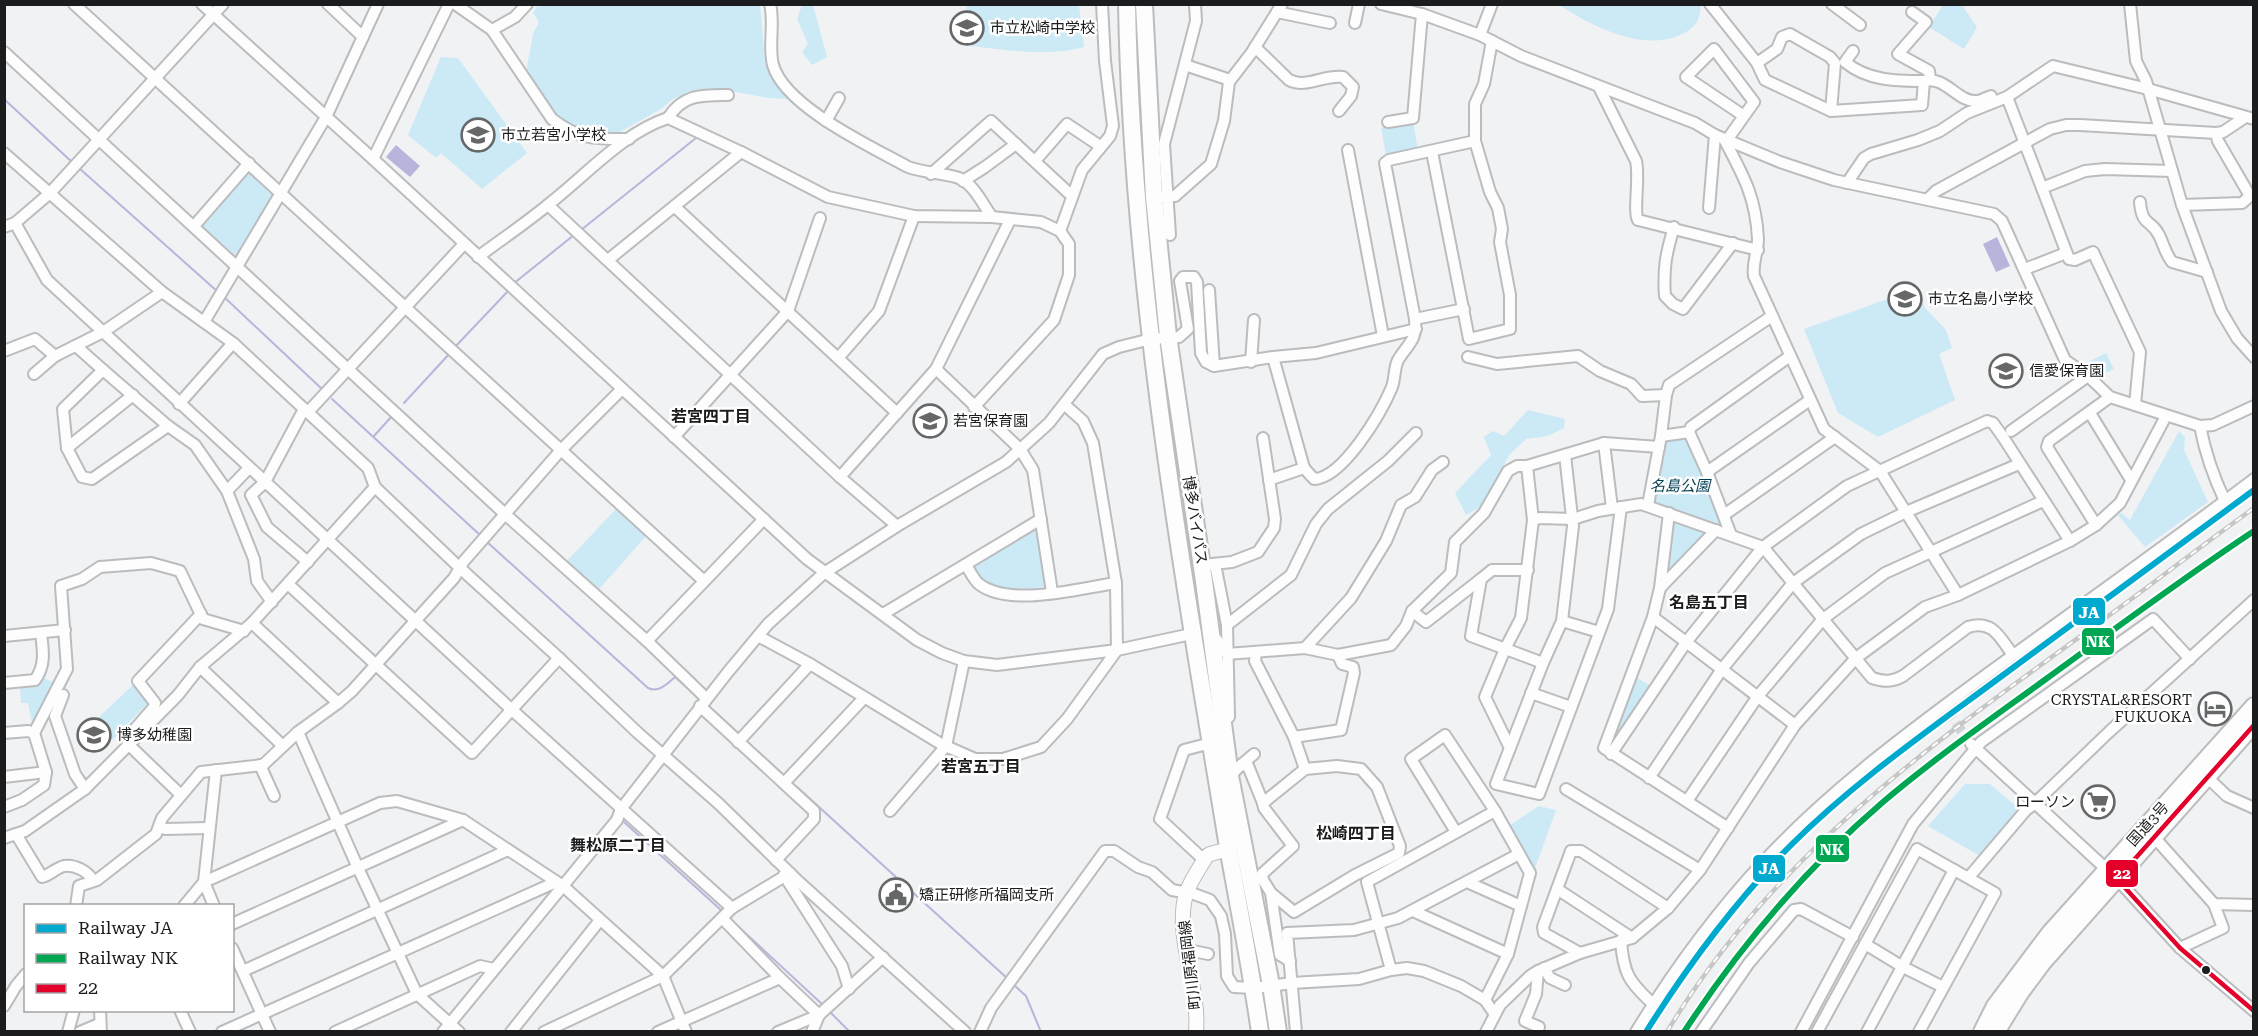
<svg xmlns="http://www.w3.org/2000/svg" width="2258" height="1036" viewBox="0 0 2258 1036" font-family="'Roboto Serif','Noto Sans JP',serif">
	<rect width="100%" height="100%" fill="#f0f2f4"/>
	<g fill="#cce9f6">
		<polygon points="538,5 760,5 765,61 789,99 768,98 726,90 689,92 673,99 661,109 618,133 599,134 578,129 562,120 552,109 542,92 528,77 527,66 533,34 539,22 533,13"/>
		<polygon points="802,5 813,5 827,57 812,65 802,52 808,44 797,19"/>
		<path d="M966,5H1079L1084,47C1047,57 1008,50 971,46Z"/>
		<path d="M1700,5C1701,17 1697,26 1686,32C1646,55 1594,27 1559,5Z"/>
		<polygon points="1943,5 1962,5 1977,27 1964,49 1929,27"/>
		<polygon points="441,57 458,58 527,153 482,189 441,153 436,158 408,135"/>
		<polygon points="1413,123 1418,150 1386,155 1381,128"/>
		<polygon points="249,171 274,195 236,256 200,224"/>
		<polygon points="1918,288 1925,308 1946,330 1952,348 1939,354 1955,400 1878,437 1838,413 1804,329"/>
		<polygon points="2106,353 2114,369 2096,378 2082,365"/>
		<polygon points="1528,410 1565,419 1564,428 1548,436 1526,439 1509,455 1484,505 1466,515 1455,493 1491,455 1484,437 1493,431 1504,436"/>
		<polygon points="2179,431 2185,437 2184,450 2208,502 2145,547 2118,515 2121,513 2130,520"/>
		<polygon points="1684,439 1689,439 1722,526 1656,505 1653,501 1665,442"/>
		<polygon points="616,509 647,535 599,589 567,561"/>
		<polygon points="1674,519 1706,531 1706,534 1664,579 1670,522"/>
		<path d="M1035,526L1039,528L1047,586C1037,588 1024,593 1014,593C1000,593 973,580 972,565Z"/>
		<polygon points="1634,676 1651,686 1614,744 1609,743"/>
		<polygon points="41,677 56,683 32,723 28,703 21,703 20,687"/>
		<polygon points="134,684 147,704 112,740 107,736 98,718"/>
		<polygon points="1965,784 1990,784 2018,808 2019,811 1980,856 1928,826"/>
		<polygon points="1539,806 1556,810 1534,871 1510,825"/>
	</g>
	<g fill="#b9b4dc">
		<polygon points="396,145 420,166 410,177 386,157"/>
		<polygon points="1997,237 2010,266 1996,272 1983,244"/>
	</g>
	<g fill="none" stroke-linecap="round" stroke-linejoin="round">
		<g stroke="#b9b4dc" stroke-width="2">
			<polyline points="4,99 73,163"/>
			<polyline points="79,168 218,292"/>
			<polyline points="581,230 696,138"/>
			<polyline points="513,284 574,235"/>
			<polyline points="223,296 323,390"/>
			<polyline points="454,348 510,289"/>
			<polyline points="332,399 480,535"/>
			<polyline points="404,403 451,352"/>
			<polyline points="374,436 392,416"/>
			<path d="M486,541L648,688C659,693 667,684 675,677L692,692"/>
			<polyline points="713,710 739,734"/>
			<polyline points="747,742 785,776"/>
			<polyline points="797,787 1008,979"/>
			<polyline points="624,822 722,911"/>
			<polyline points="728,917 823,1005"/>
			<polyline points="1014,985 1026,996 1041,1032"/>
			<polyline points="829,1011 850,1032"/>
		</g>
		<polyline stroke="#d0d2d4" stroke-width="10" stroke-dasharray="10 5" stroke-linecap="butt" points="1947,711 1971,744"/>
		<defs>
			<g id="minor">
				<polyline points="74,4 704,581"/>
				<polyline points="202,4 373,159 807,559 917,640 942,653 964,661 997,665 1117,650 1196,633"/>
				<polyline points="328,4 363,37"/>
				<path d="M455,4L492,30L552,119C579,140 596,139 629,139"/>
				<path d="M770,4C775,24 768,45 773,65C785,107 872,147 908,167C925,173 943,173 959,178C974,184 983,205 992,217"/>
				<polyline points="1381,4 1422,14 1480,35 1521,56 1695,123 1715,135 1780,162 1834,180 1994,214 2002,221 2065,360 2088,376 2110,397 2200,426 2213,425 2254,406"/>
				<path d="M1710,4L1757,63L1765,80L1831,111L1922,105L1924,81C1945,75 1958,103 1977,101C1981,101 1987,97 1991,96"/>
				<polyline points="1832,4 1860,25"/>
				<polyline points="2130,4 2136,61 2146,81 2182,205 2221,311 2237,338 2254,357"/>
				<polyline points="1277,12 1330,23"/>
				<polyline points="1912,12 1926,22 1898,54 1929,71 1930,79"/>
				<polyline points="1355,23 1359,4"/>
				<polyline points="492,30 515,17 527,4"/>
				<polyline points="1480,35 1492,4"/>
				<path d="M1255,47L1289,80C1306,89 1325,74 1343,77L1353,87L1351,96L1339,111"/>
				<path d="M1853,51L1845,62C1868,81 1896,81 1924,81"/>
				<polyline points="4,52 505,514 647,641 706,698"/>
				<polyline points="1757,63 1777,49 1782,37 1790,34 1830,57 1835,63 1831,111"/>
				<polyline points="1185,65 1230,80"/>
				<path d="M1599,87L1636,161C1640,177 1633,212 1638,220L1758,250"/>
				<polyline points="2007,97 2042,188"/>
				<path d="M668,118C683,94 702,95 728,95"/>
				<polyline points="826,121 839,98"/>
				<polyline points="1388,122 1413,118 1422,14"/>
				<path d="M1724,139C1743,175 1756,197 1758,239C1758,251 1752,264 1754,276L1824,429L1880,471L1958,595"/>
				<polyline points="1727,140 1754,102 1714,49 1686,77 1744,116"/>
				<polyline points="1348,150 1383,336"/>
				<polyline points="1432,152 1469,339 1510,329 1510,295 1500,242 1502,229 1498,208 1490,192 1475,141 1475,104 1484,84 1492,41"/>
				<polyline points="4,153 162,292 233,343 368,468 375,487 460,568 559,658 638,733 718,803 799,882 965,1032"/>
				<polyline points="373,159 449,4"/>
				<polyline points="1035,161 1067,124 1100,146"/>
				<polyline points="931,174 991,121 1072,196"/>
				<polyline points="963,181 985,167 1016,144"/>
				<polyline points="1847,183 1864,158 1871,154 1918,140 1940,131 1967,113 2007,97 2053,66 2148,89 2254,119"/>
				<polyline points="1154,197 1175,196 1211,164 1224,121 1229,82 1252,52 1282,4"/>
				<polyline points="1928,199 1936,191 2050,129 2066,125 2080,125 2216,133 2223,132 2244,118"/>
				<path d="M2140,202C2142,227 2151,219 2159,235C2164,245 2165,253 2172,262L2207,272"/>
				<polyline points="548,205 840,477 897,526"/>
				<polyline points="2182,205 2242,203 2250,196 2218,141 2216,133"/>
				<polyline points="675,207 897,413"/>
				<polyline points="1709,208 1715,135"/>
				<polyline points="15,223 47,280 512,710 732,908"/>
				<polyline points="194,226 249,163"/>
				<polyline points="4,227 15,223 50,193 223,4"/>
				<path d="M1674,227C1666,253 1663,269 1665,296L1673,304L1683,309L1733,243"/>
				<polyline points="1060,231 1082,170 1110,136 1113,126 1105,61 1102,4"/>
				<polyline points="1170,235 1164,144 1196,21 1195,4"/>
				<path d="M478,257C502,239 526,223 549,204C585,176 624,132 668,118L741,152L828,197L914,216L992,217L1041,222L1060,231L1069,244V275L1054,320L974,407"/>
				<polyline points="608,260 741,152"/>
				<polyline points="2025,269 2066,253"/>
				<polyline points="1209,290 1214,366"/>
				<polyline points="1415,319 1464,309"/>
				<polyline points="204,322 326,117 378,4"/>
				<polyline points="76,346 103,370"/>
				<polyline points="4,351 35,339 55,356 103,332 162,292"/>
				<polyline points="839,357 879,311 914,216"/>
				<polyline points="1468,357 1497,364 1578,356 1600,371 1631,384 1642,396 1666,395"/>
				<polyline points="1251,362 1254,320"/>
				<polyline points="936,369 1020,449 1033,470 1052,592"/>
				<polygon points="103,370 168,426 92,479 82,477 67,448 63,409"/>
				<polyline points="34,374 55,356"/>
				<polyline points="179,404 233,343"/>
				<polyline points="2135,405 2140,352 2093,252 2075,260 2069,259 2042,188 2085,171 2105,169 2172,171"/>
				<polyline points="304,409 265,482 251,495 267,527 308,562"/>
				<polyline points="308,412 464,244"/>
				<polyline points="2090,413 2131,480"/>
				<polyline points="168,426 195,445 227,491 254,559 257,581 272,602"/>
				<path d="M2200,426C2205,452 2213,476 2225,501"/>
				<polyline points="2011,431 2088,376"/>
				<polyline points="1689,432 1691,427 1790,356"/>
				<polyline points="1661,436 1689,432 1707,472 1731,535"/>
				<polyline points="674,437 788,311 820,218"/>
				<polyline points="1604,443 1612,508"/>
				<polyline points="67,448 133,395"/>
				<polyline points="1565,455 1573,526 1562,621 1543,663 1496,784 1539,794 1608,609 1621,507"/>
				<path d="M1304,468L1314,479C1343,478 1381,413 1392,387C1395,379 1394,368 1398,360C1408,343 1417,342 1415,319L1385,163L1389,160L1475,141"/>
				<polyline points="1707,472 1810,400"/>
				<polyline points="840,477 936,369 1010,220"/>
				<polyline points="1269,480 1304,468 1273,357"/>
				<polyline points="227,491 249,468"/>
				<polyline points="1648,505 1661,436 1666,395 1669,385 1772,316"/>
				<polyline points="1669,513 1660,588 1653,617 1604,748 1728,828"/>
				<polyline points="1724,515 1835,437"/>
				<path d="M1533,520L1540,518L1573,519L1598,511L1641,504L1763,547L1872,678C1884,682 1892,682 1903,676L1968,627C1993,619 2000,638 2013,655"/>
				<polyline points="2096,525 2047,447 2049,441 2110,397"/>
				<polyline points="1215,564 1227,625 1229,717"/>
				<path d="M966,565C970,571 974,580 979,584C1010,608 1080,588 1116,583"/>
				<polyline points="1202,565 1232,562 1258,552 1274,528 1275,519 1263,438"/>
				<polyline points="1528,570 1492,570 1481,579 1471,636 1543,663"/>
				<polyline points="288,584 472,753 559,658"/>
				<polyline points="1660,588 1716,530"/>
				<polyline points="1412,611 1426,622 1481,579"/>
				<polyline points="883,614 1041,519"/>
				<polyline points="1653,617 1795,725"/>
				<polyline points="1562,621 1599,632"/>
				<polyline points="252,623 338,703"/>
				<polyline points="1227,625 1291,575 1316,524 1328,509 1388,461 1416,433"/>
				<polyline points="4,636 65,630"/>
				<polyline points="758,636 810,664 941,744 975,759 1003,759 1041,747 1067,719 1117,650 1116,583 1093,443 1083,421 1065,405"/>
				<polyline points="1214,636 1227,654 1305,648 1338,655 1391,645 1406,626 1412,611 1451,573 1455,542 1484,513 1508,471 1517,466 1527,466 1604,443 1659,447"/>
				<polyline points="647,641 764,519"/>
				<polyline points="1305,648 1351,598 1386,541 1401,505 1415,497 1432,470 1443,462"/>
				<polyline points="1256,652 1255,661 1294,737 1305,769"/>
				<polyline points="200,667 282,745"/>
				<path d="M4,683L35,680C46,665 43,650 41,633"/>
				<polyline points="1531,693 1571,707"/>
				<polyline points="63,695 55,716 75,774 85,789"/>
				<polyline points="700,706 814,811 814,819 776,860"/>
				<polyline points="298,732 358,868 417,994 459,1032"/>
				<polyline points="4,733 28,731 34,733 46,772 4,777"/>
				<polyline points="34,733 67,669 61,586 82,579 100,567 151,563 180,571 203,619 244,631"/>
				<polyline points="1294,737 1341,730 1354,673 1353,667 1342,664 1338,655"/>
				<polyline points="738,742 810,664"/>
				<polyline points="1971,744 2117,879 2180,948 2254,1011"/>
				<polyline points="1510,748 1485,697 1505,649 1521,618 1533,520 1527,466"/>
				<polyline points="1611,754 1687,641 1763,547 1847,486 1987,421 1993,423 2003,437 2070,541"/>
				<polyline points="260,765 274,796"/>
				<polyline points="1241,765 1254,754"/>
				<polyline points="1230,776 1241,765 1248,766 1263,803"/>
				<polyline points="2207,777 2227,796 2254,808"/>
				<polyline points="1649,778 1722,669 1793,583 1861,534 1906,512 2019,464"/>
				<polyline points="784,783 864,698"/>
				<polyline points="1566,789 1700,870"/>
				<polyline points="181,795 129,745 127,738 154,707 155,703 138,681 201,614"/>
				<polyline points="1687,801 1758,696 1823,619 1885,573 2043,501"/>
				<polyline points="4,807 22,800 44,785 46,772"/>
				<polyline points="890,811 946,746 964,661"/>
				<polyline points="165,829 209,828"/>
				<polyline points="1456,832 1411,759 1445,735 1495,811 1530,873 1508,954 1485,1000"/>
				<path d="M16,834L42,877C50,875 56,868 64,866C75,864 89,872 93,881"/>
				<polyline points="2154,837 2214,904 2254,905"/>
				<polyline points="4,838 25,831 85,789 178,695 200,667 252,623 375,487"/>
				<polyline points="1204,860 1160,819 1184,750 1211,743"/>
				<polyline points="784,875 842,966 849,989"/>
				<polyline points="1969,877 2026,810 2034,804 2109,732 2254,600"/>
				<polyline points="1467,882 1521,906"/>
				<polyline points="1557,889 1632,938"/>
				<polyline points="1271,893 1294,912 1355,875 1399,853 1400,846 1377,787 1361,769 1337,766 1305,769 1263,803 1264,808 1293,846 1262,874 1263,880 1271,893 1280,955 1290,961"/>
				<polyline points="76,906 79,886 97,880 156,834 162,818 201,772 263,765 298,732 338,703 352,691 454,578 464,561 561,450 622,389"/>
				<polyline points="184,906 204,882 380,803 397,801 463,820 563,886 663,976 686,1032"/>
				<polyline points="214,906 204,882 216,770"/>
				<polyline points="1413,911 1508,954"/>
				<polyline points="722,918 780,978 819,1015"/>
				<polyline points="232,924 463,820"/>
				<path d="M1621,940C1623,973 1629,982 1653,1004"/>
				<polyline points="1865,944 1903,967 1943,987"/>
				<polyline points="232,948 270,1032"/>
				<polyline points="2180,948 2223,928 2214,904"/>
				<polyline points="1188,950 1208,954"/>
				<polyline points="1580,953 1544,933 1543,927 1571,851 1581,851 1668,908"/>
				<polyline points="1544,968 1550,978 1565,985"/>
				<polyline points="1391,970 1367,882 1495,811"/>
				<polyline points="243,971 508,850"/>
				<polyline points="1538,971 1536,994 1525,1021 1539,1027"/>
				<polyline points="4,1006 16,986 26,974"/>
				<polyline points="100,1010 101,1032"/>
				<polyline points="180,1010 190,1032"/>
				<polyline points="68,1032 74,1010"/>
				<polyline points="80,1032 99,1024"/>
				<polyline points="222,1032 556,882"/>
				<polyline points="335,1032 480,966 494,969"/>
				<polyline points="443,1032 617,820 621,809 728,672 768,624 824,573 897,526 1006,462 1049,423 1103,354 1119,347 1151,339 1179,337 1188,329 1180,281 1183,277 1194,277 1197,282 1201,353 1206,362 1214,366 1273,357 1316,353 1416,329"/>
				<polyline points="511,1032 600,920"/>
				<polyline points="544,1032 663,976 732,908 790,873"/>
				<polyline points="658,1032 780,978"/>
				<polyline points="778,1032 819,1015 883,957"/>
				<polyline points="812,1032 819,1015"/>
				<polyline points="980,1032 991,1008 1105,851 1114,851 1138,867 1152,872 1172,890 1194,894 1210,900 1221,916 1225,934 1227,976 1234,987 1254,988 1292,983 1359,979 1391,970 1407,968 1424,971 1461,986 1485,1000 1494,1013"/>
				<polyline points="1296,1032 1287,933 1354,930 1398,918 1519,854"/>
				<polyline points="1486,1032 1500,1005 1530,976 1538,971 1580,953 1632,938 1668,908 1700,870 1795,725 1856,658 1925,607 1958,595 2070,541 2096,525 2120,503 2166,416"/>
				<path d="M1636,1032C1673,971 1716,913 1764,861C1831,789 1911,730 1990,672C2078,608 2167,545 2254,479"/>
				<polyline points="1701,1032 1749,963 1794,910 1801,909 1853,937"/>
				<polyline points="1801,1032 1913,824 1981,742 2153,619 2190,659"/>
				<polyline points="1817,1032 1917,849 1995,893 1919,1032"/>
				<polyline points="1867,1032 1954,870"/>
			</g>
			<path id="major" d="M1196,1032C1200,988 1174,935 1186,894C1190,881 1199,869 1206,857L1210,854L1229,849"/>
			<g id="highway">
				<path d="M1127,4C1132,287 1182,568 1228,847C1239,908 1251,970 1260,1032"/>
				<polyline points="1144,4 1154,197 1168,336 1204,581 1230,776 1271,985 1278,1032"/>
				<polyline points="1982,1032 1995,1006 2050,933 2254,706"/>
				<polyline points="1996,1032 2020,993 2043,962 2254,724"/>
			</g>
		</defs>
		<use href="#minor" stroke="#bbbcbe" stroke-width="14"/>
		<use href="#major" stroke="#bbbcbe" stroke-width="16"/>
		<use href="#highway" stroke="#bbbcbe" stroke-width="20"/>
		<use href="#minor" stroke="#fdfdfd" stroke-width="10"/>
		<use href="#major" stroke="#fdfdfd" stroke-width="14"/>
		<use href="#highway" stroke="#fdfdfd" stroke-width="16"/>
		<defs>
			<path id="rail" d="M1667,1032C1769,860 1927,747 2085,633C2142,592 2197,549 2254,508"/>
		</defs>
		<use href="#rail" stroke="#c6c6c6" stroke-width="4.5"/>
		<use href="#rail" stroke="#fff" stroke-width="2" stroke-dasharray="7" stroke-linecap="butt"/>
		<defs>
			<polyline id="bus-1" points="2254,725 2117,879 2180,948 2254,1011"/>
		</defs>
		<use href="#bus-1" stroke="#fff" stroke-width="9"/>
		<use href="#bus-1" stroke="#e4002b" stroke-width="4.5"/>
		<defs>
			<path id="rail-1" d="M1646,1032C1688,965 1735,902 1790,846C1851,785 1922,735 1991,684C2079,619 2166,555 2254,490"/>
			<path id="rail-2" d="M1684,1032C1740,946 1805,869 1883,802C1935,758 1991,719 2046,679C2115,629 2183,578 2254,531"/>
		</defs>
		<use href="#rail-1" stroke="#fff" stroke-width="10"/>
		<use href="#rail-2" stroke="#fff" stroke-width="10"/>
		<use href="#rail-1" stroke="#00a9ce" stroke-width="6"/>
		<use href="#rail-2" stroke="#00a651" stroke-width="6"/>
	</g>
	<defs>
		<symbol id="school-ring" viewBox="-11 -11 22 22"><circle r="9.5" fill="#fff" stroke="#656768" stroke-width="1.5"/><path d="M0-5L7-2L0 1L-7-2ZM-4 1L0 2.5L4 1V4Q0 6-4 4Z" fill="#656768"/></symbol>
		<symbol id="hotel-ring" viewBox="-11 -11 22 22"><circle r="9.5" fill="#fff" stroke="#656768" stroke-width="1.5"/><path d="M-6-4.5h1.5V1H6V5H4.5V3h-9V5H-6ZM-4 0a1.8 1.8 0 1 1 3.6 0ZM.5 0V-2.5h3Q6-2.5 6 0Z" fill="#656768"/></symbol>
		<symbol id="supermarket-ring" viewBox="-11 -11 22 22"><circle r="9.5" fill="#fff" stroke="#656768" stroke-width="1.5"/><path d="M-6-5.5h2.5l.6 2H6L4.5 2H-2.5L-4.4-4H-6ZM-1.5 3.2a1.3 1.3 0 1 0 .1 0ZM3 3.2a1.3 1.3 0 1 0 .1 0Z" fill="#656768"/></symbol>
		<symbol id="civic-ring" viewBox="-11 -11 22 22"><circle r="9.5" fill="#fff" stroke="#656768" stroke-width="1.5"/><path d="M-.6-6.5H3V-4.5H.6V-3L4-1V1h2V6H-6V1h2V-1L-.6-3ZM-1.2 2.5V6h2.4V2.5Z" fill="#656768"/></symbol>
	</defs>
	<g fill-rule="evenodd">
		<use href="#school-ring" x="948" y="9" width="38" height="38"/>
		<use href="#school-ring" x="459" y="116" width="38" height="38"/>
		<use href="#school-ring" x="1886" y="280" width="38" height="38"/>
		<use href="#school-ring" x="1987" y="352" width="38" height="38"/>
		<use href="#school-ring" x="911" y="402" width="38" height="38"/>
		<use href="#hotel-ring" x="2196" y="690" width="38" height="38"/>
		<use href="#school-ring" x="75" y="716" width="38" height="38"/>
		<use href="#supermarket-ring" x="2079" y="783" width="38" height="38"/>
		<use href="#civic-ring" x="877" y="876" width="38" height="38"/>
	</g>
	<circle fill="#1a1c1d" stroke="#fff" stroke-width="2" cx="2206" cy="970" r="5"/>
	<g text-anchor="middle" stroke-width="5" stroke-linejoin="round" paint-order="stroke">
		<g font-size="15" fill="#1a1c1d" stroke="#fff" text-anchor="start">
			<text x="990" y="33">市立松崎中学校</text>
			<text x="501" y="140">市立若宮小学校</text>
			<text x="1928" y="304">市立名島小学校</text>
			<text x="2029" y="376">信愛保育園</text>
			<text x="953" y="426">若宮保育園</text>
			<text x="2192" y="705" text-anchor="end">CRYSTAL&amp;RESORT<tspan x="2192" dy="17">FUKUOKA</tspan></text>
			<text x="117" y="740">博多幼稚園</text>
			<text x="2075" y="807" text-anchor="end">ローソン</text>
			<text x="919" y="900">矯正研修所福岡支所</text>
		</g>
		<g font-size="15" font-style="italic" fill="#003d51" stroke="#fff">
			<text x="1680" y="491">名島公園</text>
		</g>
		<g font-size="15" fill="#1a1c1d" stroke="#fff">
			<text transform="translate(1195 520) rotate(81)" y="5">博多バイパス</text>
			<text transform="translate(2148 824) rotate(-48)" y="5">国道3号</text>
			<text transform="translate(1190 965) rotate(-97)" y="5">町川原福岡線</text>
		</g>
		<g font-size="16" font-weight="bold" fill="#1a1c1d" stroke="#fff">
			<text x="711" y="422">若宮四丁目</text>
			<text x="1709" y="608">名島五丁目</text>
			<text x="981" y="772">若宮五丁目</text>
			<text x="1356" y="839">松崎四丁目</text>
			<text x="618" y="851">舞松原二丁目</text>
		</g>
	</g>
	<g stroke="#fff" stroke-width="2">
		<rect x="2072" y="597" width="34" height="29" rx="6" fill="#00a9ce"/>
		<rect x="2081" y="627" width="34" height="29" rx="6" fill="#00a651"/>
		<rect x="1815" y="834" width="35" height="29" rx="6" fill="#00a651"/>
		<rect x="1752" y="854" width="34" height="29" rx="6" fill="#00a9ce"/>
		<rect x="2105" y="859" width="34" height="29" rx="6" fill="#e4002b"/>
	</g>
	<g font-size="16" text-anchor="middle" font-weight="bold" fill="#fff">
		<text x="2089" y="618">JA</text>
		<text x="2098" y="647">NK</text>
		<text x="1832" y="855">NK</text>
		<text x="1769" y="874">JA</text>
		<text x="2122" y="879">22</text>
	</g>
	<rect width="2258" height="1036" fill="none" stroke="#1a1c1d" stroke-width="12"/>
	<rect x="24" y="904" width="210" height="108" fill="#ffffff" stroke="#a3a4a5" stroke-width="1.5"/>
	<rect x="36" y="924" width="30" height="9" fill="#00a9ce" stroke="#a3a4a5" stroke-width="1.5"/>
	<text x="78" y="934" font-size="18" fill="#1a1c1d">Railway JA</text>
	<rect x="36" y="954" width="30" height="9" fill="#00a651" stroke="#a3a4a5" stroke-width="1.5"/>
	<text x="78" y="964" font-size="18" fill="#1a1c1d">Railway NK</text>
	<rect x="36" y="984" width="30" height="9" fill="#e4002b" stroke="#a3a4a5" stroke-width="1.5"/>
	<text x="78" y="994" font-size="18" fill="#1a1c1d">22</text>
</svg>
